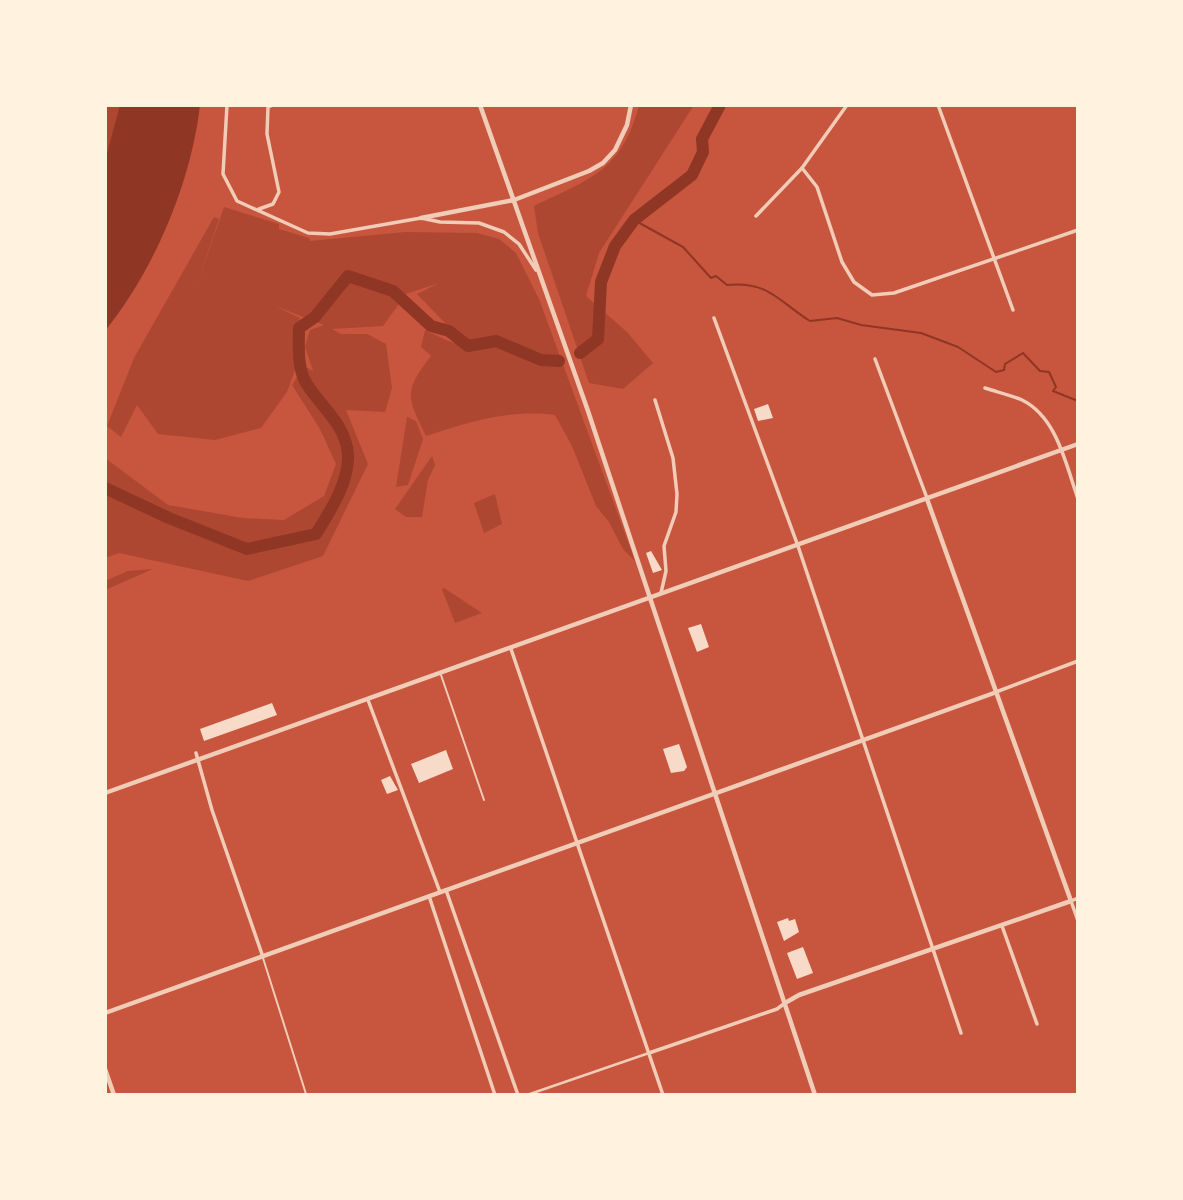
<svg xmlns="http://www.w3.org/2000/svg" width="1183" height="1200" viewBox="0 0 1183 1200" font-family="Rubik,sans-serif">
	<rect width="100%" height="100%" fill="#c8553d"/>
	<g fill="#ae4732">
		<polygon points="105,105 120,105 105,160"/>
		<path d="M639,105H694L599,253L586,296L627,332L653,363L623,389L589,383L538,233L534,206C590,179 622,171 639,105Z"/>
		<path d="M224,207L279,224V229L309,238L310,241L405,232L477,233L499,239L516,253L539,299L635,561L623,549L609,522L596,506L572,446L555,415C509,409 469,422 426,436C407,397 403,392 431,356L421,347L425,330C448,341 473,356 497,340L470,343L445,323L417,294L439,283L406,294L383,326L332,329L341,334H367L386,344L392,388L385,412L346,410L368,464L323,556L248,581L119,553L105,558V458L168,505L243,518L284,520L324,496L336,464L320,429L292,385L304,366L313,371L305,347L310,330L324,325L275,306L300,318L296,331L295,370L287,392L261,428L215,440L158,434L137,405L121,437L107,426L134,358L214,217L219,219L196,288Z"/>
		<polygon points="407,417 416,421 423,439 408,485 396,487"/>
		<polygon points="432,456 435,465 428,480 422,517 406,517 395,509"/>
		<polygon points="495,494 502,524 484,533 474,503"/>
		<polygon points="153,569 105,590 105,581 128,571"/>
		<polygon points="444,588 482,613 455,623 442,589"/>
	</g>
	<path fill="#8f3625" d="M120,105H200C191,183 154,270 105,331V160Z"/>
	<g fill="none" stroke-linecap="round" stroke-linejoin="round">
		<path stroke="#8f3625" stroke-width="2" d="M634,220L683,247L711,278L716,276L727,285C769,281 778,301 810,321L837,318L861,325L921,333L958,347L996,372L1004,370L1005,364L1023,353L1040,371L1049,372L1056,387L1053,391L1078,401"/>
		<g stroke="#8f3625" stroke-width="12">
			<polyline points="580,353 598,339 601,282 615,246 634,220 692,175 703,152 702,139 720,105"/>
			<path d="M105,488L169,518L247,549L316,534C330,511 349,483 348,455C346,423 319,406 305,381C297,365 299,345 299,328L315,317L348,276L393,291L431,326L449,331L468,346L496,341L541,360L559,361"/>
		</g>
	</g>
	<g fill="#f7dbc8">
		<polygon points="768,404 773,418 758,421 754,409"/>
		<polygon points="651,551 662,570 653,573 646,553"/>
		<polygon points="701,624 709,647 697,652 688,628"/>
		<polygon points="272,703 277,715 204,741 200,729"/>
		<polygon points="679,744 687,767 684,771 671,773 663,749"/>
		<polygon points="446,750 453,769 419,783 411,764"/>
		<polygon points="390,776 398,790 387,794 381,780"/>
		<polygon points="788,918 789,921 795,919 799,932 784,941 777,922"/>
		<polygon points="803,947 813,973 797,979 787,953"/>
	</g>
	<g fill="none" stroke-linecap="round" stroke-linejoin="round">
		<g stroke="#f1ccb7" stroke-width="2">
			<polyline points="441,675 484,800"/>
			<polyline points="263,958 306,1094"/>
		</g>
		<polyline stroke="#f1ccb7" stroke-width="2.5" points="527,1095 649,1053"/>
		<g stroke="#f1ccb7" stroke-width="3.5">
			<polyline points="227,105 223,174 237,201 308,233 330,234 421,218 440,222 479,223 504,232 519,244 536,270"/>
			<polyline points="938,105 1013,310"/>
			<polyline points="802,168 817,187 842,262 854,282 872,295 894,293 1078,230"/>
			<polyline points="259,209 273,204 279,192 267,134 268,107 273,105"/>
			<polyline points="756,216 802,168 847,105"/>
			<polyline points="714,318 798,546 961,1033"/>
			<polyline points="875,359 927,498"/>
			<path d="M985,388C997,392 1010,395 1022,400C1057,417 1066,465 1078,499"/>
			<polyline points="655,400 673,458 677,494 676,512 664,546 666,571 661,593"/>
			<polyline points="511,649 663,1095"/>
			<polyline points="996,692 1078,661"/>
			<polyline points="368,700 440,892"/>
			<polyline points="196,753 212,810 263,957"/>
			<polyline points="446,890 518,1095"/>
			<polyline points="429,896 495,1095"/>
			<polyline points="1078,898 1071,901 1078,921"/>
			<polyline points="1002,926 1037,1024"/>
			<polyline points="649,1053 777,1009 785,1003"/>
		</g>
		<g stroke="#f1ccb7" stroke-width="4.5">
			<polyline points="480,105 588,411 815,1095"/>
			<polyline points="421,218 514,200 589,171 603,163 615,150 627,125 631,105"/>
			<polyline points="105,793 1078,444"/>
			<polyline points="785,1003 799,995 1071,901 927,499"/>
			<polyline points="105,1013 994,693"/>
			<polyline points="105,1069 114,1095"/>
		</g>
	</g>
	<rect width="1183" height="1200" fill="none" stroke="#fff3e0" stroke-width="214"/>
</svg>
